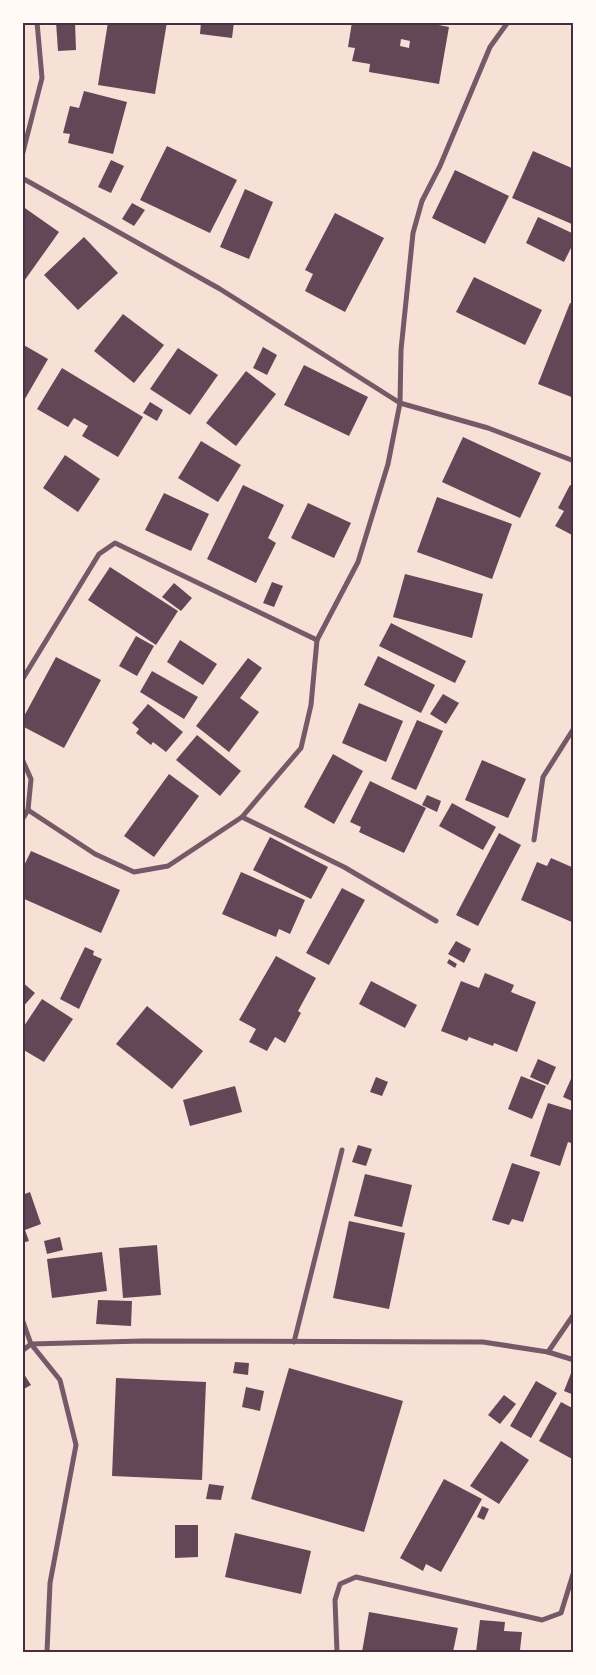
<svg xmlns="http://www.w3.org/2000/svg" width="596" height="1675" viewBox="0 0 596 1675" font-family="'Open Sans',sans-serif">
	<rect width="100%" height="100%" fill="#f7e1d7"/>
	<g fill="#644757" fill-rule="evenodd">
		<polygon points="56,22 75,22 76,50 58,51"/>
		<polygon points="108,22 167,22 155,94 98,85"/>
		<polygon points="201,22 234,22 232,38 200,34"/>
		<path d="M352,22H423L449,27L439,84L369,72L370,64L352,61L355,48L348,47ZM401,39L410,41L409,48L400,46Z"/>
		<polygon points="84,91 127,102 113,154 68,143 70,134 63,133 70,106 79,108"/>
		<polygon points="167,146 237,180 210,233 140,200"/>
		<polygon points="533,151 574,169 574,225 512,198"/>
		<polygon points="111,160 124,166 111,193 98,187"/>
		<polygon points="455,170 509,196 485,244 432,218"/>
		<polygon points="245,189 273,202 249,259 220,247"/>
		<polygon points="132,203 145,210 134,226 122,219"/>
		<polygon points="22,206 59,232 22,284"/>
		<polygon points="335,213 384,238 345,312 305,291 313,274 305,270"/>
		<polygon points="538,217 574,234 574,242 564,262 526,243"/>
		<polygon points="84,237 118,273 78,310 44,275"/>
		<polygon points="474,277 542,310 525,345 456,312"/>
		<polygon points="570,303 574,304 574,398 538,384"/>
		<polygon points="123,314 164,345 134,383 94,351"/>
		<polygon points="22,344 48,359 22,404"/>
		<polygon points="263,347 277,355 267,375 253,368"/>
		<polygon points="178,348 218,375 190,415 150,389"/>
		<polygon points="304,365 368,397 349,436 284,405"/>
		<polygon points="62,368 143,417 118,457 82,436 88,426 74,418 68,427 37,409"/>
		<polygon points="246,371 276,394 236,446 206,423"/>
		<polygon points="150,402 163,410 157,421 143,413"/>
		<polygon points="463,437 541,473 520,518 442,482"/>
		<polygon points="201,441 241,465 218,502 178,478"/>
		<polygon points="65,455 100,479 78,512 43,488"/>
		<polygon points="243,485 284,505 268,538 276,543 256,583 207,559"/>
		<polygon points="570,485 574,487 574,536 555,526 564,511 558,508"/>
		<polygon points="164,493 209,514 191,551 145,530"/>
		<polygon points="437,497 512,524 492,579 417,552"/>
		<polygon points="308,503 351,523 334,558 291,538"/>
		<polygon points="110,567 178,611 156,645 88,600"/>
		<polygon points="405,574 483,594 472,638 393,617"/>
		<polygon points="272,582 283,586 274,607 263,603"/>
		<polygon points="174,583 192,598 181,611 162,597"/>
		<polygon points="391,623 466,661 455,683 379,646"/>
		<polygon points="136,636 154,646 137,676 119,666"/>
		<polygon points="180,640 217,664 203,685 167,662"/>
		<polygon points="378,656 435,685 421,713 364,685"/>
		<polygon points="56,657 101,680 64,748 22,726 22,720"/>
		<polygon points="248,658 262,668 240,698 259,712 229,752 196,726"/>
		<polygon points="152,671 198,697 184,719 140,692"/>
		<polygon points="443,694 459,703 446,724 430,714"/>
		<polygon points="359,703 403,721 386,762 342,743"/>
		<polygon points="148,704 183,732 166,752 153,742 151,745 136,733 139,729 132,723"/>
		<polygon points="417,720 443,731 416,790 391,779"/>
		<polygon points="197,735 241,771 220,796 176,760"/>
		<polygon points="333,754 363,771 334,824 304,807"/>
		<polygon points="482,760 526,779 508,818 465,800"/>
		<polygon points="169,774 199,796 154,857 124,836"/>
		<polygon points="370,781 426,808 404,853 359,832 361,827 350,822"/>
		<polygon points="427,795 441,801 437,812 422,805"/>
		<polygon points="452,803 496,827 483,850 439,826"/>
		<polygon points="499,833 521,845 478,926 456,915"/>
		<polygon points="270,837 328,867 311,899 253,870"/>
		<polygon points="31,851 120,890 101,933 22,898 22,870"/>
		<polygon points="551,858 574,868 574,923 521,900 537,862 547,866"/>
		<polygon points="241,872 305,900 290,934 279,929 276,937 222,914"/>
		<polygon points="342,888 365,900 329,965 306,953"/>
		<polygon points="456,941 471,949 464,963 448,954"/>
		<polygon points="85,947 94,951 93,955 102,959 79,1009 60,999"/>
		<polygon points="276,956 316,978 298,1011 301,1013 285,1043 275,1037 267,1051 249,1042 256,1029 239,1020"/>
		<polygon points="449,959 457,964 455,968 447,963"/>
		<polygon points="485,973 514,985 511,992 536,1002 517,1052 494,1043 493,1046 469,1037 467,1041 441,1031 461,981 479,988"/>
		<polygon points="371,981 417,1005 405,1028 359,1004"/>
		<polygon points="22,982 35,993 22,1008"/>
		<polygon points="42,999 73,1019 44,1062 22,1049 22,1029"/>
		<polygon points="147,1006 203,1051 172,1089 116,1044"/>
		<polygon points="538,1059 556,1067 548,1085 530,1077"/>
		<polygon points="574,1072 574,1102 563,1097"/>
		<polygon points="521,1076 546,1086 532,1119 508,1109"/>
		<polygon points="376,1077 388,1082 382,1096 370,1092"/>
		<polygon points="235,1086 242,1112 190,1126 183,1100"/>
		<polygon points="548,1103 574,1111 574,1144 568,1142 560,1166 530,1156"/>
		<polygon points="358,1145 372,1149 366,1166 352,1162"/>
		<polygon points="512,1163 540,1172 523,1222 512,1219 509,1225 492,1220"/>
		<polygon points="365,1174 412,1185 402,1227 354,1216"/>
		<polygon points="30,1192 41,1224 25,1230 29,1241 22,1243 22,1195"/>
		<polygon points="349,1221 405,1233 389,1309 333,1298"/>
		<polygon points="60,1237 63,1250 47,1254 44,1241"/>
		<polygon points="157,1245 161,1295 123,1298 119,1248"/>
		<polygon points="102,1252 107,1291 52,1298 47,1259"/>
		<polygon points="98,1300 132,1301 131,1326 96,1324"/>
		<polygon points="235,1362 249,1363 248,1375 233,1373"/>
		<polygon points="289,1368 403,1401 364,1532 251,1499"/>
		<polygon points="573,1368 574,1368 574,1395 564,1391"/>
		<polygon points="22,1371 31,1385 22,1390"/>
		<polygon points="116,1378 206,1382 202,1480 112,1476"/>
		<polygon points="536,1381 557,1393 531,1438 510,1426"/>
		<polygon points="246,1387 264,1391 260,1411 242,1407"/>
		<polygon points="504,1395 516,1404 500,1424 488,1415"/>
		<polygon points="561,1402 574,1409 574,1460 539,1441"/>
		<polygon points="501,1441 529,1460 499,1504 470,1486"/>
		<polygon points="444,1479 482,1499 441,1572 426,1564 423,1571 400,1558"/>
		<polygon points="209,1484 224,1486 221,1500 206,1499"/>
		<polygon points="482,1506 489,1509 484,1520 477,1517"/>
		<polygon points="175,1525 198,1525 198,1557 175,1558"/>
		<polygon points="235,1533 311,1551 301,1594 225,1577"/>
		<polygon points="369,1612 458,1628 453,1652 362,1652"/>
		<polygon points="480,1620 505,1622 504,1631 522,1632 520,1650 529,1652 476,1652"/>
		<polygon points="112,1650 128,1651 128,1652 112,1652"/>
	</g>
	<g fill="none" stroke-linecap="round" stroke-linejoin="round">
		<g stroke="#755966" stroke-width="5">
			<polyline points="22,156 42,78 37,22"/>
			<polyline points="22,178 220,289 400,403 488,428 574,461"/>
			<polyline points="22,680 99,554 115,543 317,640"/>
			<polyline points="22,759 31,779 28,810 22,820"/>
			<polyline points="28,810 95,854 134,872 168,866 242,817 301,748 311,705 317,640 358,562 388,464 400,403 401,350 413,233 422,201 440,166 490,47 508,22"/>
			<polyline points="242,817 344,867 436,921"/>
			<polyline points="534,840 543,777 574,728"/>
			<polyline points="22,1319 31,1344 60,1380 76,1445 50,1583 47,1652"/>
			<polyline points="294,1342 342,1150"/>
			<polyline points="22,1351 31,1344 142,1341 483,1342 548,1352 574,1360"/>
			<polyline points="548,1352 574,1314"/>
			<polyline points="337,1652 335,1600 340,1584 356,1577 542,1620 561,1613 574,1571"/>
		</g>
	</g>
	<rect width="596" height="1675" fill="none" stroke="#fffaf5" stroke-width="48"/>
	<rect x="24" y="24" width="548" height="1627" fill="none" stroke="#4a2c40" stroke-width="2"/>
</svg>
